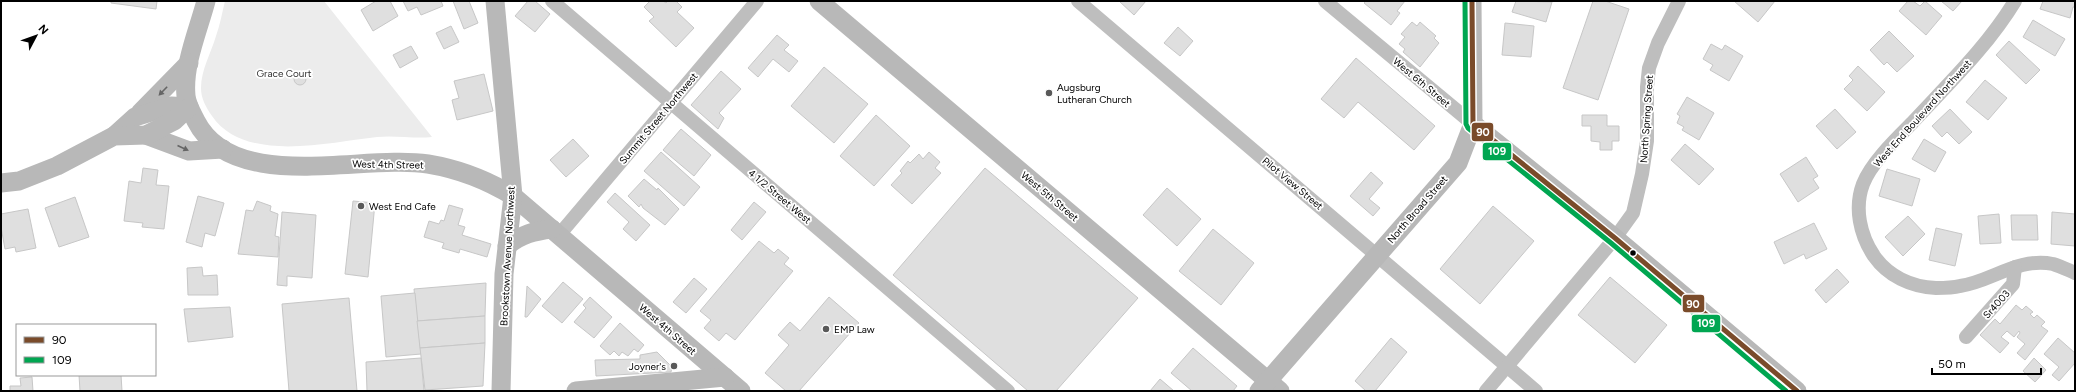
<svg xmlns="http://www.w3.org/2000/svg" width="2076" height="392" viewBox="0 0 2076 392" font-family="Figtree,sans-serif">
	<rect width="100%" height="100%" fill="#fff"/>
	<path fill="#ececec" d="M225,1H324L432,137C414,139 395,135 377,137C329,142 245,164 212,116C206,107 201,99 201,88C201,70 211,53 216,36C220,25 222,13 225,1Z"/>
	<g fill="#dfdfdf" stroke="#c7c7c7">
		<polygon points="111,1 157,1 156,9 111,3"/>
		<polygon points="376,1 390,1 398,16 373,31 361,10"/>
		<polygon points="403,1 441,1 443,6 421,15 417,7 408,11"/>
		<polygon points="453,1 469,1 478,23 464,29"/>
		<polygon points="528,1 535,1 550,14 535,32 515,16"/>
		<polygon points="650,1 663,1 666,3 668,1 676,1 682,7 677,12 694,28 676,47 649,21 654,17 644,7"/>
		<polygon points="1119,1 1146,1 1134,15"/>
		<polygon points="1366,1 1405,1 1397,11 1400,13 1391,25 1364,3"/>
		<polygon points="1516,1 1552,2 1546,22 1512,12"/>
		<polygon points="1593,1 1605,1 1629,9 1598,100 1563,88"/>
		<polygon points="1734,1 1775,1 1758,22"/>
		<polygon points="1908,1 1913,1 1920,6 1925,1 1942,16 1926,35 1899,11"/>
		<polygon points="1941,1 1962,1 1953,11"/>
		<polygon points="2043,1 2075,1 2075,7 2073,7 2070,18 2040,9"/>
		<polygon points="2033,20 2065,39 2055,56 2023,37"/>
		<polygon points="1412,22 1417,26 1420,22 1436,36 1434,38 1439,43 1420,67 1403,52 1405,49 1399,44 1405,37 1401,34"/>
		<polygon points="1505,23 1534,26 1531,57 1502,55"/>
		<polygon points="451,26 459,42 444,49 436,33"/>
		<polygon points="1178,27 1193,41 1180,56 1164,43"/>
		<polygon points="1889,31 1914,56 1897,72 1887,62 1884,65 1870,50"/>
		<polygon points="777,35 789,45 784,50 798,61 789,72 773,59 758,77 748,68"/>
		<polygon points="2009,41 2040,70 2026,84 1996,55"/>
		<polygon points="1711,44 1722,50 1725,45 1743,56 1729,81 1710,70 1713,65 1703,59"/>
		<polygon points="411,46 418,58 400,68 393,55"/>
		<polygon points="1356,58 1435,126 1414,150 1358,102 1344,118 1321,99"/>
		<polygon points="1858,66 1885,92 1867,111 1844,89 1853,80 1849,76"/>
		<polygon points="824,67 868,104 834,143 791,106"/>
		<polygon points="721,71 741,89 719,113 724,118 718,129 691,105"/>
		<circle cx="300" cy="79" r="6"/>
		<polygon points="484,74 493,111 457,120 452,100 459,98 454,81"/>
		<polygon points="1985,80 2007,98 1988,120 1966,102"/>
		<polygon points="1687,97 1714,113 1699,140 1682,130 1684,127 1677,123 1680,116 1677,114"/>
		<polygon points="1835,109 1856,132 1837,149 1816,126"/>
		<polygon points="1950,109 1972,132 1959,144 1947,132 1942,137 1932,126"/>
		<polygon points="876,115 910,146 874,186 840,156"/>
		<polygon points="1582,115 1607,115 1607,126 1619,126 1619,141 1612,141 1612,150 1600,150 1600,142 1591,141 1591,126 1582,126"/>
		<polygon points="681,129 711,155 694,176 663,150"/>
		<polygon points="573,139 589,156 566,177 550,160"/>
		<polygon points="1924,139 1946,152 1935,172 1912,159"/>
		<polygon points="1685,144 1714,169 1699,185 1671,160"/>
		<polygon points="661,152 700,187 684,206 644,171"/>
		<polygon points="929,152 940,162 935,168 941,173 912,204 891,185 902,173 900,171 908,161 910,163 919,154 923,159"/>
		<polygon points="1806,157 1818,176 1813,179 1819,188 1798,202 1780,174"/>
		<polygon points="143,168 158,170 156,185 169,186 164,229 142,227 143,223 124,221 129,181 141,183"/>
		<polygon points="985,168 1138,298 1056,391 1028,391 893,275"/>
		<polygon points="1887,169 1920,179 1912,206 1879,196"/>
		<polygon points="1371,172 1383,183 1369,199 1380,208 1373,216 1350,196"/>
		<polygon points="644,179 657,190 658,188 679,209 665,225 643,208 641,204 639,207 628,196"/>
		<polygon points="1167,188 1201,219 1177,246 1143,215"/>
		<polygon points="615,193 650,225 636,241 623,229 629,222 607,202"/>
		<polygon points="198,196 224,203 215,236 205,233 202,247 186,242"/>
		<polygon points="75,197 89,237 59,247 45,208"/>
		<polygon points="257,201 271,206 270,211 278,214 275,236 279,237 278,257 238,254 246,210 253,211"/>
		<polygon points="353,201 375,203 368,277 345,274"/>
		<polygon points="754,202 766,212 742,240 731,230"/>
		<polygon points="449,205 463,209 458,225 465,227 462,235 491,244 487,257 460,249 459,253 442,248 444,243 424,237 429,221 439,224 441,220 444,221"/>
		<polygon points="1493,206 1534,241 1480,304 1440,269"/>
		<polygon points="28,209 36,248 16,252 15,247 5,249 1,227 1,214"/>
		<polygon points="282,212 316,215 312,278 287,276 287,286 277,285"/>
		<polygon points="2052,212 2075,214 2075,246 2051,244"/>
		<polygon points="1999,214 2001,243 1980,244 1978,216"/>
		<polygon points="2011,215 2037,215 2038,240 2012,240"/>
		<polygon points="1908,216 1925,234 1903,256 1885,237"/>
		<polygon points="1814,223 1827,249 1806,259 1804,254 1784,264 1774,242"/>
		<polygon points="1936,228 1962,234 1955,266 1929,260"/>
		<polygon points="1213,229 1254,263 1221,305 1179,271"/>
		<polygon points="759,241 774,253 778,249 789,258 784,264 793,271 735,340 726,333 719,341 704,328 711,320 700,311"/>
		<polygon points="202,267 203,276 217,275 218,295 188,295 187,268"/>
		<polygon points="1837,269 1849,282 1826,303 1815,290"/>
		<polygon points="1610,277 1667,325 1635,363 1578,315"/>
		<polygon points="694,278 707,289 686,313 673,302"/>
		<polygon points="563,282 583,299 562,323 542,306"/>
		<polygon points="486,283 485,316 417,321 414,289"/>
		<polygon points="527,286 541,299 527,317 525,317"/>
		<polygon points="415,293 421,354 386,357 381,296"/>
		<polygon points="590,297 612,317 594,338 574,322 586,308 583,305"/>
		<polygon points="829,297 859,323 799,391 786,391 765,373 789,345 778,335 790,322 800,331"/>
		<polygon points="349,298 357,391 289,391 282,304"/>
		<polygon points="2016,305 2022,310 2026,306 2033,312 2030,314 2034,318 2037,315 2045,322 2041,326 2048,331 2025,360 2017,353 2025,344 2017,337 2020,333 2019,331 2014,337 2007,331 2001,337 2009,343 2000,353 1980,335 1995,319 2000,324"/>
		<polygon points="230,307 233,337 188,342 184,309"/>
		<polygon points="485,316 485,343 420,348 417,321"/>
		<polygon points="620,323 644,345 638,352 634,349 628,356 622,352 619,356 614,351 610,355 600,346"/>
		<polygon points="1391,338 1407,352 1375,391 1366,391 1355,381"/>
		<polygon points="2058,338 2075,353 2075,363 2059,381 2052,375 2059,367 2044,354"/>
		<polygon points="485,343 483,386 425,390 420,348"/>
		<polygon points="1193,348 1237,386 1233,391 1192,391 1171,373"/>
		<polygon points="657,352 672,367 671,372 596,376 595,360 640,359 640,355"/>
		<polygon points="421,358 424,391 367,391 366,362"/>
		<polygon points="2034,358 2046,370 2035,382 2023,371"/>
		<polygon points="79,375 121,375 122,391 80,391"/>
		<polygon points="32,377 33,391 10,391 10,386 21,386 20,378"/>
		<polygon points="1160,379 1174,391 1150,391"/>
	</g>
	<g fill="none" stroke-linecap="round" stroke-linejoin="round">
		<g stroke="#bebebe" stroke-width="14">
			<polyline points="552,1 1008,391"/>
			<polyline points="1078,1 1536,391"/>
			<polyline points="1325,1 1473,124"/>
			<path d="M2015,1C1987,47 1948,84 1912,123C1896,139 1871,163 1863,184C1854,208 1860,235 1874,256C1888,276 1911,287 1936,288C1944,288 1952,288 1960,286C1991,282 2017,257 2053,264C2060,266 2068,270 2075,273"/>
			<polyline points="559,235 757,1"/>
			<polyline points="1966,337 2013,284 2015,267"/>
			<polyline points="1486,391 1615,238 1633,213 1642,174 1647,141 1647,87 1649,68 1658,43 1679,1"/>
		</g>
		<g stroke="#b8b8b8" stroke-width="19">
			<path d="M206,1C198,31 183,65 186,96C187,105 192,113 196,121C233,194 361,154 428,164C458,169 487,180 513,196L741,391"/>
			<polyline points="495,1 513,196 504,274 501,391"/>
			<polyline points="819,1 1280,391"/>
			<polyline points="140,113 189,63"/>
			<polyline points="1473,124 1615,238 1797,391"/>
			<polyline points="146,135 189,151 223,149"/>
			<polyline points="114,136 135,117 171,106 189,107"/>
			<polyline points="1,183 19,181 57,166 114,136 146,135 174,121 189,107"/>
			<path d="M507,246C521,234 535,231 552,229"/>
			<polyline points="576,391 725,377"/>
			<polyline points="1259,391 1458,163 1473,124 1472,1"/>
		</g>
		<defs>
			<polyline id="bus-1" points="1472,1 1473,124 1615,238 1797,391"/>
			<polyline id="bus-2" points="1465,1 1466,124 1468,128 1611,243 1786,391"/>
		</defs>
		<use href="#bus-1" stroke="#fff" stroke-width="8"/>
		<use href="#bus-2" stroke="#fff" stroke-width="8"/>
		<use href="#bus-1" stroke="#7a4b2a" stroke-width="5"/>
		<use href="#bus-2" stroke="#00a651" stroke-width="5"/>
	</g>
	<defs><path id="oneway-solid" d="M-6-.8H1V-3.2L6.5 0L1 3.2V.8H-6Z"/></defs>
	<g fill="#656565">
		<use href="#oneway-solid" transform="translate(163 91) rotate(134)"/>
		<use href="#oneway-solid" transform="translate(183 148) rotate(24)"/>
	</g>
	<g fill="#595959" stroke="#fff" stroke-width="1.5">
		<circle cx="1049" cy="93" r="4"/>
		<circle cx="361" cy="206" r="4"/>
		<circle cx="826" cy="329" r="4"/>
		<circle cx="674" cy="366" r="4"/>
	</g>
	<circle fill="#000" stroke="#fff" stroke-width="1.5" cx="1633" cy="253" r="3.5"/>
	<g text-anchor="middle" stroke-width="3.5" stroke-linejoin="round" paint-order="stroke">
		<g font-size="10" fill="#333" stroke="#fff">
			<text x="284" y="77">Grace Court</text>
		</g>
		<g font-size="10" fill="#000" stroke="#fff">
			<text transform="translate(1422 82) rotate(40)" y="4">West 6th Street</text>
			<text transform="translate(1922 113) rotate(-48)" y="4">West End Boulevard Northwest</text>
			<text transform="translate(658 118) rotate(-50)" y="4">Summit Street Northwest</text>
			<text transform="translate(1646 119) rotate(-86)" y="4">North Spring Street</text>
			<text transform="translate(388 164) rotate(1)" y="4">West 4th Street</text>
			<text transform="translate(1293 183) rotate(40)" y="4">Pilot View Street</text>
			<text transform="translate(780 196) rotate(40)" y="4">4 1/2 Street West</text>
			<text transform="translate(1050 196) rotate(40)" y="4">West 5th Street</text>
			<text transform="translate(1417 209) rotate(-49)" y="4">North Broad Street</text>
			<text transform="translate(507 256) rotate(-87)" y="4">Brookstown Avenue Northwest</text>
			<text transform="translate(1996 304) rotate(-48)" y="4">Sr4003</text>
			<text transform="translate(668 329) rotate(41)" y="4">West 4th Street</text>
		</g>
		<g font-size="10" fill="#000" stroke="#fff" text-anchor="start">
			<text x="1057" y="91">Augsburg<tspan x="1057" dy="12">Lutheran Church</tspan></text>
			<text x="369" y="210">West End Cafe</text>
			<text x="834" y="333">EMP Law</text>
			<text x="666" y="370" text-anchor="end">Joyner's</text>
		</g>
	</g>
	<g stroke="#fff" stroke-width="1.5">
		<rect x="1471" y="122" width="23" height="20" rx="4" fill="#7a4b2a"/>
		<rect x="1482" y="142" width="30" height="19" rx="4" fill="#00a651"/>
		<rect x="1682" y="294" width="23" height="19" rx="4" fill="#7a4b2a"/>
		<rect x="1691" y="314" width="30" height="19" rx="4" fill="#00a651"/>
	</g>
	<g font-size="11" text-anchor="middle" font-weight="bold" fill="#fff">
		<text x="1483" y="136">90</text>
		<text x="1497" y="155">109</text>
		<text x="1693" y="308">90</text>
		<text x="1706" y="327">109</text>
	</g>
	<rect width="2076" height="392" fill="none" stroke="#000000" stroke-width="4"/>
	<rect x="16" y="324" width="140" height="52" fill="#ffffff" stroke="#999999"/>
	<rect x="24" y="337" width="20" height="6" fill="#7a4b2a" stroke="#999999"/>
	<text x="52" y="344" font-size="12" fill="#000000">90</text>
	<rect x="24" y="357" width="20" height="6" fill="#00a651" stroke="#999999"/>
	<text x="52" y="364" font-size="12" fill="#000000">109</text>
	<g transform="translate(36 36) rotate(49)" stroke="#ffffff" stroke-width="3" paint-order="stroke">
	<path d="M0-3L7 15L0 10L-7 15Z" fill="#000000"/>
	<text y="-6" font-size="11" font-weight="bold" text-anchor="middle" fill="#000000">N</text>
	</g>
	<path d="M1932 368v6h109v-6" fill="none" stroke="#000000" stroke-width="2"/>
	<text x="1938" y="368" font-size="12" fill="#000000" stroke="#ffffff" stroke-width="3" paint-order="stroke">50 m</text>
</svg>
